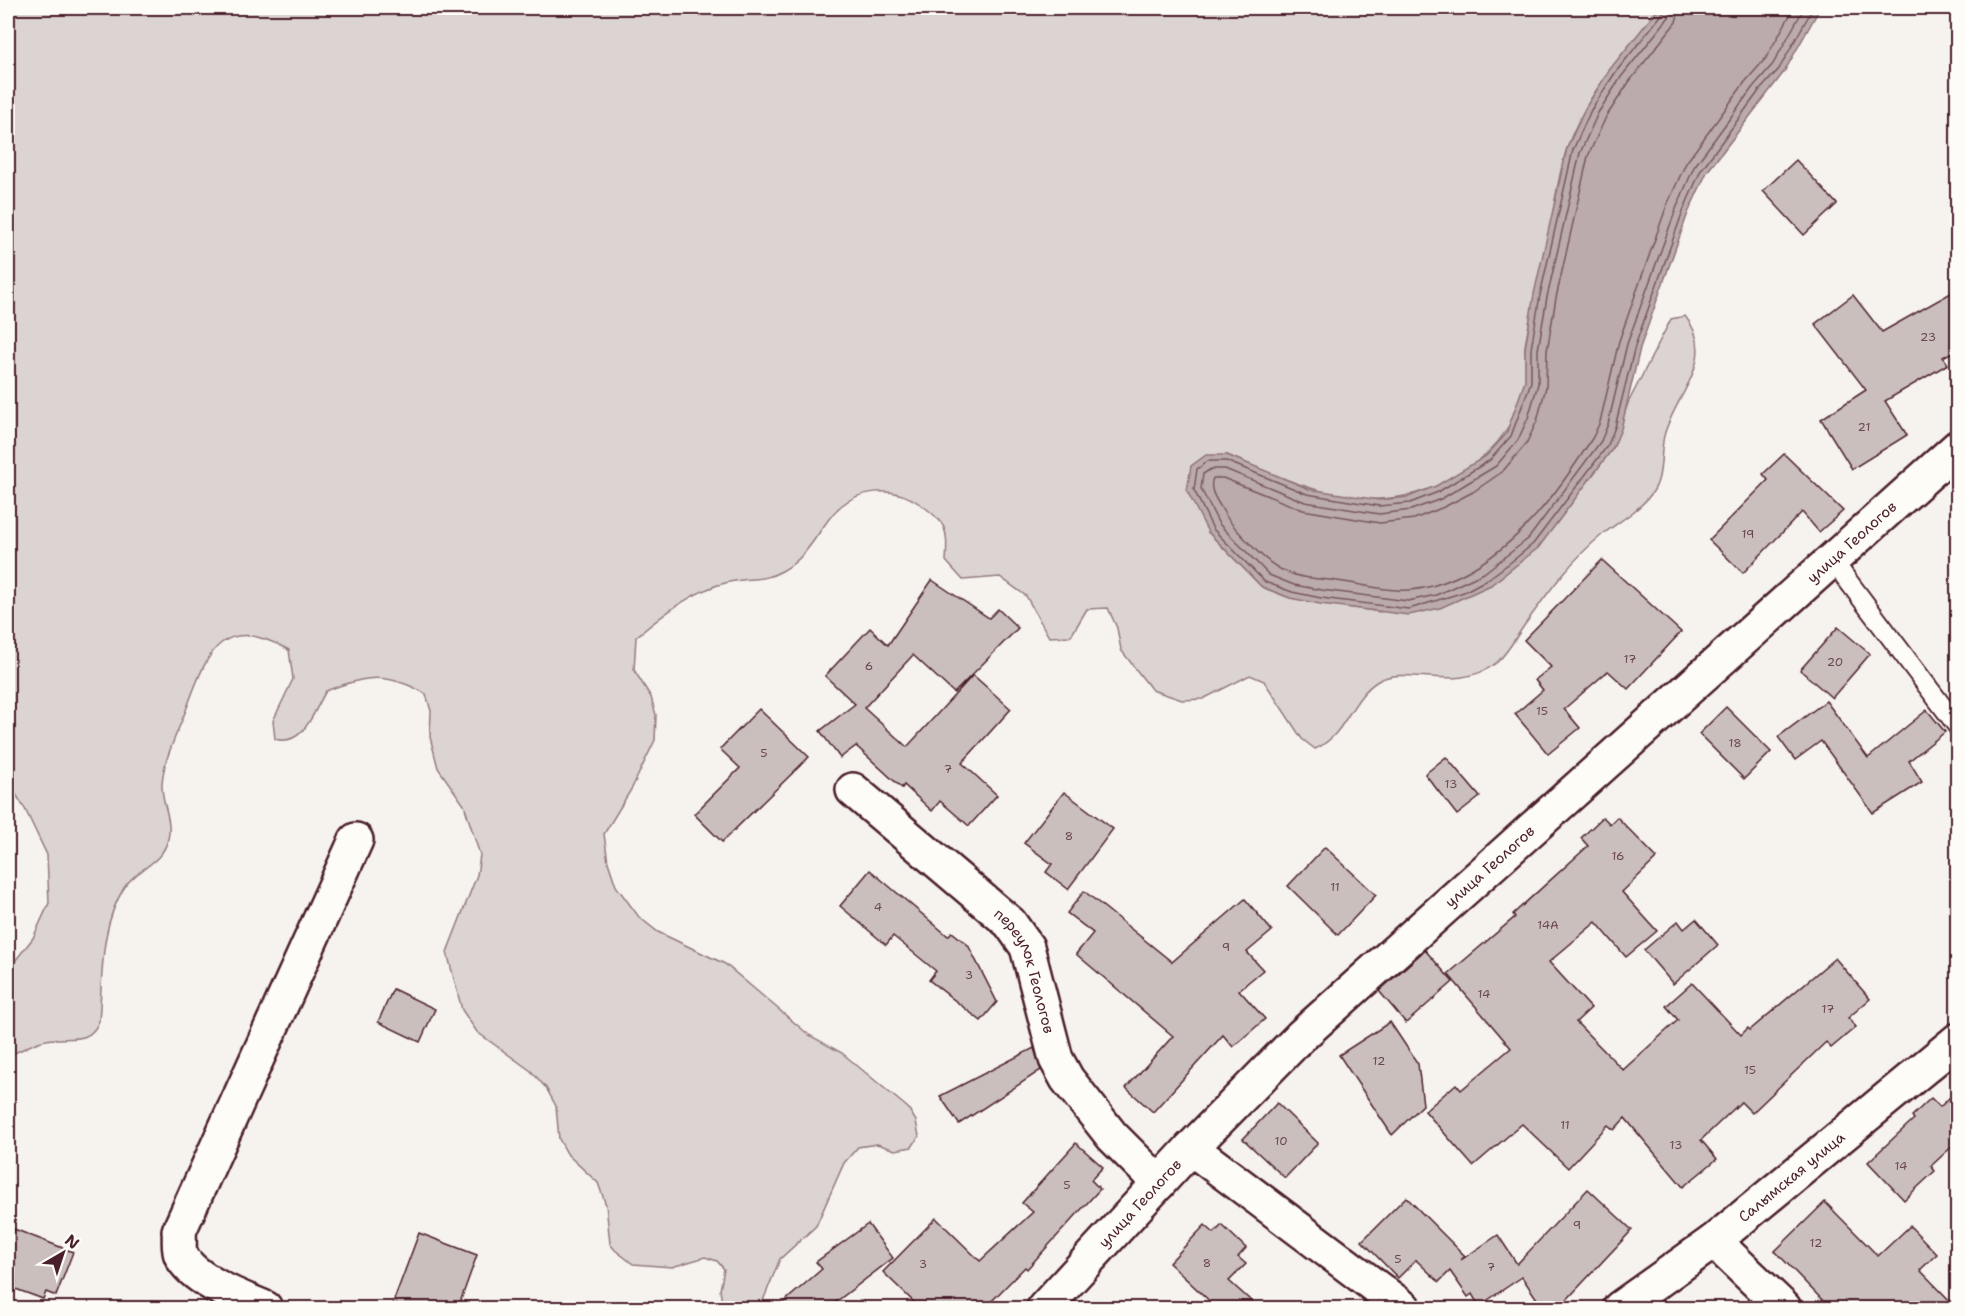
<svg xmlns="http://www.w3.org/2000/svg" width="1965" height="1316" viewBox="0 0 1965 1316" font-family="'Shantell Sans',sans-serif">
	<rect width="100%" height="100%" fill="#f6f3ef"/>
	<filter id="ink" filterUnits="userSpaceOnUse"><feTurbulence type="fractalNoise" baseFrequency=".0167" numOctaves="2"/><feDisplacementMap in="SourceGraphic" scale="12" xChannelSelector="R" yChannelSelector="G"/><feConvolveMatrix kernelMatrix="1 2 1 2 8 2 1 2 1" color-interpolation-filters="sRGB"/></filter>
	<g filter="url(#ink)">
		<path fill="#dcd4d2" stroke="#937a7e" stroke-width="1.5" d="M8,8H1659C1625,53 1584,95 1566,151C1557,180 1554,210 1548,239C1540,275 1531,310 1525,346C1524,358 1527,370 1525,382C1517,421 1499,448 1467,469C1382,527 1311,490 1227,455L1208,532L1262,587L1290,598L1380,612L1538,548L1613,448L1628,403L1671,319L1685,316C1720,358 1674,396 1664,436C1660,453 1663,475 1654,490C1642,509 1621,520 1603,534C1573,558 1549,591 1526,623C1517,635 1508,653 1496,663C1458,694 1405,664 1378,681C1350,698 1346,736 1315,749L1302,739L1264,681L1250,675L1203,699L1182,700L1152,690L1121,650L1117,628L1108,608L1087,609L1071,636L1049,637L1026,596L1000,577L963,580L946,561C948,529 947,523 920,504C893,485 855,488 833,514C816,534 807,558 782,571C762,582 750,577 729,582C693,590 664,614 636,637L634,670L651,697L656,715L655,740L632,788L604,834L608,862L616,886L639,917L658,932L725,964L809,1035L842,1053L908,1108L916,1121L919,1136L912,1147L895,1150L877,1144L858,1147L844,1163L816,1226L780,1259L760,1308H723L720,1290L724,1269L717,1261L705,1257L672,1267L633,1264L615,1250L610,1244L606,1205L598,1183L568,1155L559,1139L556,1106L546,1088L531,1071L477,1032L462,1010L447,952L477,875L480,855L464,805L438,768L430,737L431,711L426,694C388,672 366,675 326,691C313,712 304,747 275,739L273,721L293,679L289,650C216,610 206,659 184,715C176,736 163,762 162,784C161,802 173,820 168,839C162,865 136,868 124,888C99,928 103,976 99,1021C89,1048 64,1034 42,1041C30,1044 20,1052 8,1055V970L33,938L49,903L47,855L25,809L8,781Z"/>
		<polygon fill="#bbabac" stroke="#8e7378" stroke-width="1.5" points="1659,8 1820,8 1784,72 1707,172 1688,213 1640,348 1621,429 1613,448 1538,548 1491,585 1440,608 1409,615 1320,604 1290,598 1262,587 1208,532 1187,491 1191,466 1206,455 1227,455 1309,489 1379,500 1408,497 1436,486 1486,456 1506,434 1525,381 1525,349 1534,294 1567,148 1586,107 1610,69"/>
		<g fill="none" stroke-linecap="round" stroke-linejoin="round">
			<g stroke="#77575f" stroke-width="1.5">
				<polyline points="1664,8 1663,13 1615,73 1591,110 1573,150 1540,295 1531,349 1531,382 1511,436 1490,460 1438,492 1410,503 1379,506 1307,494 1226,461 1208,461 1197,469 1194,490 1213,529 1265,582 1292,592 1321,598 1409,609 1464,592 1488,579 1511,562 1533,544 1608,445 1615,427 1635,346 1683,211 1701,170 1759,91 1779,69 1813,8"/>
				<polyline points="1671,8 1669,17 1621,77 1598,113 1580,153 1547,297 1538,350 1538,384 1528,418 1518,440 1496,466 1441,499 1411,510 1379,514 1305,502 1225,469 1211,469 1203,474 1201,489 1219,524 1269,575 1294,585 1322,590 1408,601 1436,595 1484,573 1528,539 1601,441 1608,424 1627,344 1676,209 1694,167 1753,87 1773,64 1804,8"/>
				<path d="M1680,8L1676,22L1629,82L1606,117L1588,156L1556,298L1547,351L1546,387L1537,421L1526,444L1502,472L1473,492L1444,507L1414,519L1380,523L1303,510L1223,478H1213C1208,490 1217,500 1223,511C1229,523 1240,533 1249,543C1289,586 1304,574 1356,584C1383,589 1405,594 1432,586C1505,565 1554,499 1593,437L1600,422L1619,341L1667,205L1686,163L1745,82L1766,58L1794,8"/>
			</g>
		</g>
		<g fill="#cbbfbe" stroke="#4a1f2b" stroke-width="1.5">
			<polygon points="1796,160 1837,204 1804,235 1763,191"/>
			<polygon points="1958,289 1958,349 1943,357 1948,364 1885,401 1907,435 1852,469 1821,419 1866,390 1815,324 1853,295 1882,332"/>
			<polygon points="1784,454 1843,511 1819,532 1802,512 1743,573 1709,540 1768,480 1763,474"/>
			<polygon points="1602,560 1681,632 1628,689 1608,671 1564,709 1580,728 1548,754 1515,714 1543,690 1535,680 1551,667 1524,640"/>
			<polygon points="932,580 989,618 998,609 1018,628 954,693 913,655 864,708 907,747 973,675 1011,709 962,763 997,795 969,826 940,801 932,811 904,785 902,788 856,746 840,758 820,731 855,704 825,676 870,628 888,645"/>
			<polygon points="1838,627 1870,654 1832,698 1800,670"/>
			<polygon points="1826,701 1868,758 1927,710 1945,732 1909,761 1922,782 1873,813 1821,741 1795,760 1778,737"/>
			<polygon points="1726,707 1771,752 1744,779 1699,734"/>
			<polygon points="759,709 809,757 722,842 694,814 740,768 720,749"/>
			<polygon points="1446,757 1480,797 1457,815 1425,774"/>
			<polygon points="1064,792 1113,829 1068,889 1046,872 1052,864 1024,843"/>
			<polygon points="1603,817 1610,824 1617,817 1657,858 1622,892 1657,931 1626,957 1596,922 1549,962 1591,1008 1576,1022 1623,1070 1678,1020 1666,1006 1692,983 1741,1035 1748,1028 1750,1030 1835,958 1870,999 1848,1018 1856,1027 1831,1048 1826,1042 1752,1113 1741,1102 1701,1140 1717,1159 1683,1187 1625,1118 1614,1130 1608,1125 1568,1168 1522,1124 1473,1166 1425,1111 1456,1084 1461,1090 1511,1048 1448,974 1515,917 1513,914 1588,846 1581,838"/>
			<polygon points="1325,847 1376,895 1338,935 1288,886"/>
			<polygon points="870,870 948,936 952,932 968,945 997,1002 981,1021 929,980 936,971 893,936 886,945 840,906"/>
			<polygon points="1084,891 1172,962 1245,899 1272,931 1247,952 1263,970 1239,990 1265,1019 1233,1047 1223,1035 1153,1112 1126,1088 1173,1036 1076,954 1093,933 1067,913"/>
			<polygon points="1696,919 1718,945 1673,984 1644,950 1678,921 1684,929"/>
			<polygon points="1425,950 1453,982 1406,1023 1379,991"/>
			<polygon points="393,989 435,1009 420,1042 378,1022"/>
			<polygon points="1390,1022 1418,1064 1423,1105 1392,1135 1339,1055"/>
			<polygon points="1034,1048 1041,1070 959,1124 940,1096"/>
			<polygon points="1958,1089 1958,1141 1931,1166 1935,1171 1904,1200 1868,1162 1914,1119 1912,1116 1931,1098 1940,1107"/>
			<polygon points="1277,1103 1318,1143 1285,1178 1243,1139"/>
			<polygon points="1076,1143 1103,1167 1091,1180 1100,1189 1027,1269 1025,1267 985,1308 920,1308 883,1272 936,1218 980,1261 1033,1212 1022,1203"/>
			<polygon points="1588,1189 1632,1230 1559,1308 1543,1308 1522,1277 1479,1306 1472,1294 1468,1297 1450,1271 1439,1282 1416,1260 1398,1278 1362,1241 1406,1197 1465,1256 1461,1260 1498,1235 1517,1264"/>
			<polygon points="1825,1202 1878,1256 1910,1226 1937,1254 1920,1270 1957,1308 1830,1308 1775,1251"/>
			<polygon points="868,1224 893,1258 828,1308 777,1308 822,1269 816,1262"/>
			<polygon points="1205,1225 1214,1233 1222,1225 1246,1248 1238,1257 1246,1264 1229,1281 1259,1308 1217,1308 1169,1263"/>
			<polygon points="14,1229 73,1252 56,1296 46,1292 43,1299 13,1288 16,1281 8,1277 8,1246"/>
			<polygon points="419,1233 477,1255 458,1308 391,1308"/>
		</g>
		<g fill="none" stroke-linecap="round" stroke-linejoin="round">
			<defs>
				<polyline id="service" points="1833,561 1958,727"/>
				<g id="minor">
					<path id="s1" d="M853,790L1010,923L1027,947L1056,1059L1067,1079L1112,1136L1159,1183"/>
					<polyline points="1191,1148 1404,1308"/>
					<polyline points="1714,1241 1784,1308"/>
					<path d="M265,1308C241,1298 192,1280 181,1255C178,1249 180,1238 179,1231L356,840"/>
					<path id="s2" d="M1044,1308L1191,1148L1301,1036L1958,447"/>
					<path id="s3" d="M1620,1308L1714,1241L1958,1040"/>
				</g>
			</defs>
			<use href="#service" stroke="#4a1f2b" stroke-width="22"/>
			<use href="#minor" stroke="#4a1f2b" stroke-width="38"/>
			<use href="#service" stroke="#fdfcf7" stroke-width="18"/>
			<use href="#minor" stroke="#fdfcf7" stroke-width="33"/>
		</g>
	</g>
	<g text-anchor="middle" stroke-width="4.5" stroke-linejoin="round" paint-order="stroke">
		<g font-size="12" fill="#6a4750">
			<text x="1928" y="341">23</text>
			<text x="1864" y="431">21</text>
			<text x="1748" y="538">19</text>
			<text x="1630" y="663">17</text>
			<text x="1835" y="666">20</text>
			<text x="869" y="670">6</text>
			<text x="1542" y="715">15</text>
			<text x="1735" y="747">18</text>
			<text x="764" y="757">5</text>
			<text x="948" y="773">7</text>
			<text x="1451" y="788">13</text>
			<text x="1069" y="840">8</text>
			<text x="1618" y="860">16</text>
			<text x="1335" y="891">11</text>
			<text x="878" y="911">4</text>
			<text x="1548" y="929">14А</text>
			<text x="1226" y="951">9</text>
			<text x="969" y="979">3</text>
			<text x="1484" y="998">14</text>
			<text x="1828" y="1013">17</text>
			<text x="1379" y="1065">12</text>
			<text x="1750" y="1074">15</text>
			<text x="1565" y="1129">11</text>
			<text x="1281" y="1145">10</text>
			<text x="1676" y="1149">13</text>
			<text x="1901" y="1170">14</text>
			<text x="1067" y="1189">5</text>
			<text x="1577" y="1229">9</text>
			<text x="1816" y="1247">12</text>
			<text x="1398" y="1263">5</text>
			<text x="1207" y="1267">8</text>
			<text x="923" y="1268">3</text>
			<text x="1491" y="1271">7</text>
		</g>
		<g font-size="15" fill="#4a1f2b" stroke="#fdfcf7">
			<text dy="5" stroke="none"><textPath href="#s2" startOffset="1114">улица Геологов</textPath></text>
			<text dy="5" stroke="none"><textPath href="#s2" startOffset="628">улица Геологов</textPath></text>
			<text dy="5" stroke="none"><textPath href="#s1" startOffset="256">переулок Геологов</textPath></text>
			<text dy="5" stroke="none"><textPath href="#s3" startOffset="216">Салымская улица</textPath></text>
			<text dy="5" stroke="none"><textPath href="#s2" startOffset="142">улица Геологов</textPath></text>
		</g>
	</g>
	<rect width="1965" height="1316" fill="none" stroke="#fdfcf7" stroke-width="30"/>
	<rect x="15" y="15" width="1935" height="1286" fill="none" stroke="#4a1f2b" stroke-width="2" filter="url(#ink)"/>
	<g transform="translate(63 1253) rotate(39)" stroke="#fdfcf7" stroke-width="4.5" paint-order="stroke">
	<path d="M0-4.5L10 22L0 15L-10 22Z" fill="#4a1f2b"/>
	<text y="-9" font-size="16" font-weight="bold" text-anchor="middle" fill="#4a1f2b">N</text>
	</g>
</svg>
